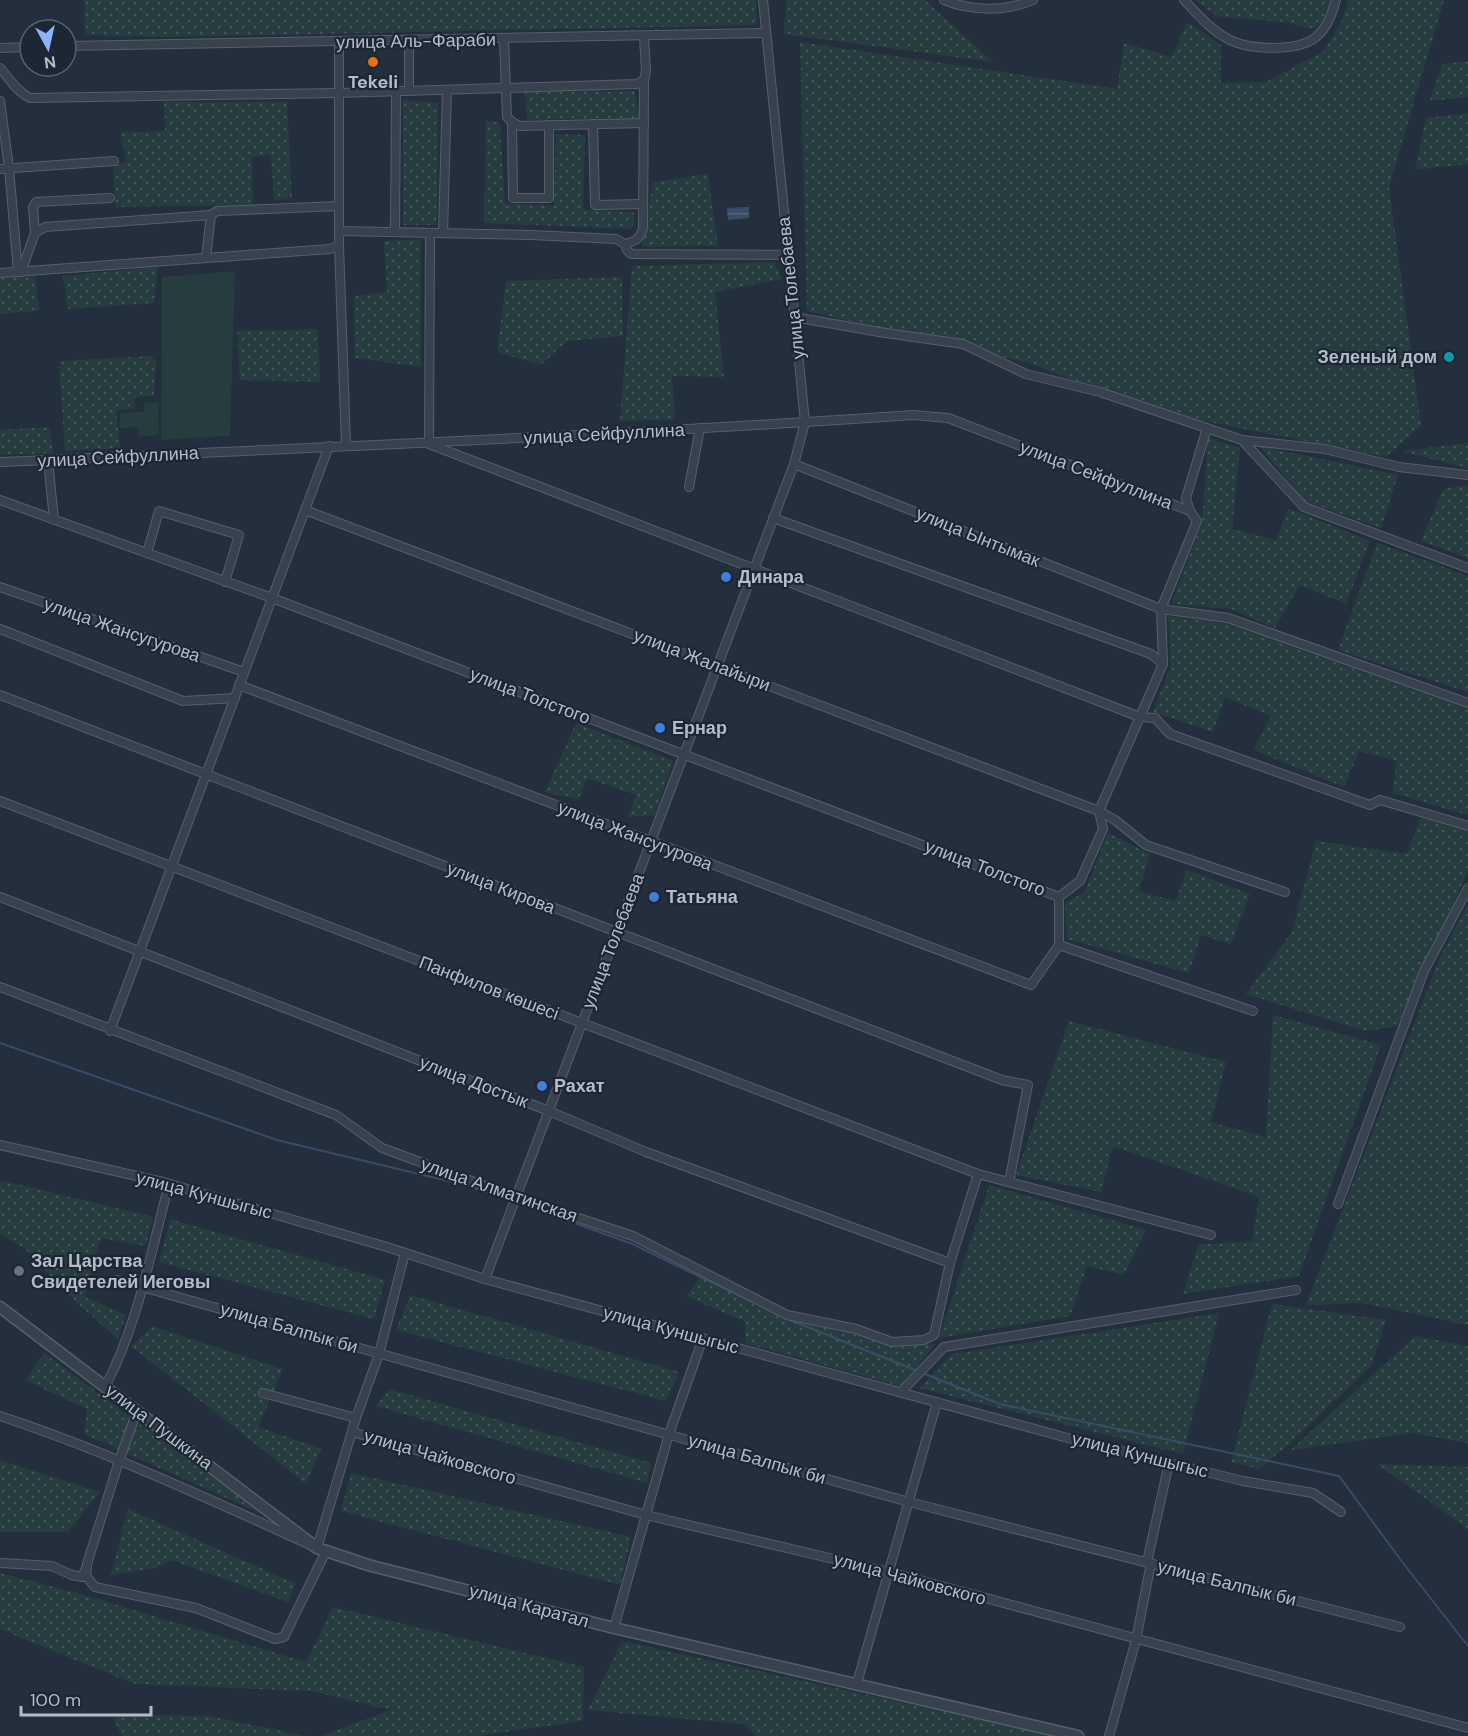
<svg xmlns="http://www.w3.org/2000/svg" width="1468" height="1736" viewBox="0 0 1468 1736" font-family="'DM Sans',sans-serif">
	<defs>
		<pattern id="grass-dots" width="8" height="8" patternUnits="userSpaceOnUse" patternTransform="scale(1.5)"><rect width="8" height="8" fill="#263c3f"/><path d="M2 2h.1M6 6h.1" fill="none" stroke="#435659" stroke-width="1.8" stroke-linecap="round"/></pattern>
		<pattern id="water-rules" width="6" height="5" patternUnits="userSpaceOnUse" patternTransform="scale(1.5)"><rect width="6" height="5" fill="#394c67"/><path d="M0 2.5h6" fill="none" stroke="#53647b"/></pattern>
	</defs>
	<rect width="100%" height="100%" fill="#242f3e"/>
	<g fill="url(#grass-dots)">
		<polygon points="84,0 756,0 757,25 162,37 85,35"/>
		<polygon points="786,0 925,0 993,62 784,34"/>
		<polygon points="1196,0 1330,0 1330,1 1329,15 1320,25 1311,29 1285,22 1220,17 1211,13"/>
		<polygon points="1349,0 1444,0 1389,187 1421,425 1386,457 1158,412 1029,363 807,311 800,42 1117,89 1124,43 1172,57 1187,22 1221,45 1221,83 1266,82 1324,51 1343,18"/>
		<polygon points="1468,61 1468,97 1430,101 1442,64"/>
		<polygon points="635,91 639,118 527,120 525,92"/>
		<polygon points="403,100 438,103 437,225 403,225"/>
		<polygon points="164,102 287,102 292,199 274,200 271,155 252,157 253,205 115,207 113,167 126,161 121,132 165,131"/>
		<polygon points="1468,113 1468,164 1415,170 1426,118"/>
		<polygon points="486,120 500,123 505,203 554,206 556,134 585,135 583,209 635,213 632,229 484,223"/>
		<polygon points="708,174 718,246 642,247 653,182"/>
		<polygon points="421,239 421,367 355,358 354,296 387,292 384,241"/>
		<polygon points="774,262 782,279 715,292 724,377 672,376 675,420 620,421 632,266"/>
		<polygon points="158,267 154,303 68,309 63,276"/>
		<polygon points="35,274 39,311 0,314 0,278"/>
		<polygon points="622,277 623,336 567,341 541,365 497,352 506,281"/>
		<polygon points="318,329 320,382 240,380 237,331"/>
		<polygon points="150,356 156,361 154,395 134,398 135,408 116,410 120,448 65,451 59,361"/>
		<polygon points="49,427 53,453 0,455 0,430"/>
		<polygon points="1208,438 1240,448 1232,529 1276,540 1288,508 1370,541 1346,604 1300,585 1275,628 1231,609 1171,604 1202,523"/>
		<polygon points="1468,443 1468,469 1402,451"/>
		<polygon points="1259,446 1398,475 1381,528 1304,501"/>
		<polygon points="1468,485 1468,558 1421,541 1443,489"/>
		<polygon points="1377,543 1468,576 1468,692 1338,650"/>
		<polygon points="1168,616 1228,624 1468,709 1468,815 1392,793 1397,761 1359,751 1344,787 1253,750 1271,716 1225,697 1213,732 1153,712 1171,665"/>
		<polygon points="576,723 673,761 655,815 628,817 636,795 587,778 579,800 545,792"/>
		<polygon points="1421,817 1468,832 1468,871 1397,1026 1365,1031 1246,994 1292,932 1316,841 1407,854"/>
		<polygon points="1108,833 1150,854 1139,891 1175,901 1187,870 1250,894 1231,944 1201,935 1189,973 1067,939 1065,902 1084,893"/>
		<polygon points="1468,904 1468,1325 1361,1303 1306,1305 1439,959"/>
		<polygon points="1273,1015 1381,1045 1299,1276 1183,1294 1198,1245 1252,1241 1259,1197 1113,1146 1101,1192 1016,1175 1069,1021 1226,1062 1211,1122 1266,1137"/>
		<polygon points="0,1180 153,1217 146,1246 101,1238 85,1297 126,1315 118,1339 76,1302 26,1250 0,1234"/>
		<polygon points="989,1185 1146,1230 1124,1275 1087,1266 1070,1316 939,1338"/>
		<polygon points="170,1219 385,1280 374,1319 159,1262"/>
		<polygon points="700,1277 783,1319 858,1335 896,1347 936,1344 900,1386 745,1343 745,1322 686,1296"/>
		<polygon points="410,1295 679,1372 666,1401 396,1330"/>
		<polygon points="1272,1304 1386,1320 1371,1366 1286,1447 1259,1469 1231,1462"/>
		<polygon points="1219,1313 1183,1454 919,1388 952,1354"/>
		<polygon points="152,1326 283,1369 258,1427 321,1449 306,1484 131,1346"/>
		<polygon points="1415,1336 1468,1346 1468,1443 1412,1433 1291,1450"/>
		<polygon points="44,1353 262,1514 84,1434 87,1409 25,1380"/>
		<polygon points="389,1389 651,1463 647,1483 376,1406"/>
		<polygon points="0,1460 100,1492 68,1532 0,1532"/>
		<polygon points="1377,1464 1468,1467 1468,1529"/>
		<polygon points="351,1473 631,1537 620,1585 341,1511"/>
		<polygon points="128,1509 296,1584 288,1602 171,1560 155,1568 111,1575"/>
		<polygon points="0,1573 81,1594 306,1662 333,1607 584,1667 583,1721 475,1736 320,1736 391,1710 311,1691 134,1684 0,1629"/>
		<polygon points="622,1641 1053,1736 756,1736 743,1724 588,1710"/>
		<polygon points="111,1714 209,1716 306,1736 122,1736"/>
	</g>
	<g fill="#263c3f">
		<polygon points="235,271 230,436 161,440 162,277"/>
		<polygon points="158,402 159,435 139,436 138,427 120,428 120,413 144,412 144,403"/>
	</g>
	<polygon fill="url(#water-rules)" points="749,207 749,218 728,220 727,208"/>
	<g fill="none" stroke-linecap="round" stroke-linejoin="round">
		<g stroke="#394c67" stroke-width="2">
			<polyline points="0,1043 277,1140 469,1186 512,1201"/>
			<polyline points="518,1203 630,1243 777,1314"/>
			<polyline points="785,1318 1000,1404 1339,1476 1403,1563 1468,1646"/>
		</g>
		<defs>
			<g id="minor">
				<path d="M944,0C971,11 1005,12 1033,0"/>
				<path d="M1184,0C1198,15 1212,31 1230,40C1250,50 1298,52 1316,37C1328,27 1332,13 1336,0"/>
				<polyline points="504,39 507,117 512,122 520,126 644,123"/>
				<polyline points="409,41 409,91"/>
				<polyline points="66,46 766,33"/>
				<polyline points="0,48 30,47"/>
				<path d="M0,68C10,79 16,91 30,98L339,93L637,84L644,80"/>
				<polyline points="0,101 9,168 18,272"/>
				<polyline points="512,122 513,198 549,198 549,125"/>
				<polyline points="593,124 595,205 643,204"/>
				<polyline points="0,169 114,161"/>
				<polyline points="339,231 531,235 616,239 625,244 627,250 631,254 788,255"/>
				<polyline points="395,232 396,92"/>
				<polyline points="35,233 33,207 36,202 110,198"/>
				<polyline points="430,233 429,444 1140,717 1155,718 1170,734 1370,805 1380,800 1468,826"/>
				<polyline points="443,233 447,90"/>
				<path d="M625,244C636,241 640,239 643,228L644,80L646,71L644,37"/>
				<polyline points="339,245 346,446"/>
				<polyline points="206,258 211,215 217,211 339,206"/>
				<polyline points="21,272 35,233 45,227 211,215"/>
				<polyline points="0,273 330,249 339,245 339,42"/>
				<polyline points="794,317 879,332 963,344 1026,374 1100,392 1242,440 1304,507 1468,568"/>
				<polyline points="1242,440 1325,449 1399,467 1468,475"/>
				<polyline points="48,460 54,520"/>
				<path d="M0,462C305,448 609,436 913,415L948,418L1190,511"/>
				<polyline points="794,464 1161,609 1228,618 1468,703"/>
				<polyline points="689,487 700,428"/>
				<polyline points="0,500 272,598 1059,897"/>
				<polyline points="305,510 1099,811 1115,820 1146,845 1285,892"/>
				<polyline points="773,518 1151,654 1163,664"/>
				<polyline points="147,553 159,511 239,535 225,582"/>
				<polyline points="0,587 244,672"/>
				<polyline points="0,629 183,701 235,698"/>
				<polyline points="239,685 1031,985 1059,945 1059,897 1080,881 1103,829 1099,811 1163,664 1161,609 1197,521 1190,511 1186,498 1207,428"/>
				<polyline points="0,695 1002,1080 1028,1085 1009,1182"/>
				<polyline points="0,801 978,1174 1211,1235"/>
				<polyline points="0,897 549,1111 646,1152 950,1263"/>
				<polyline points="1059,945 1253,1011"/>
				<polyline points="0,987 336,1115 382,1148 515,1197 633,1236 787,1315 856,1329 892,1342 924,1340 934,1335 950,1263 978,1174"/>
				<polyline points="110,1031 329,446"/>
				<polyline points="0,1145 163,1182 387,1247 485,1279 1064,1437 1243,1481 1313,1493 1341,1512"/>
				<polyline points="1338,1204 1424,971 1468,888"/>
				<polyline points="485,1279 794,464 805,422 763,0"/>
				<polyline points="117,1280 909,1502 1400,1627"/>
				<path d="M105,1387C138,1325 151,1251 169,1184"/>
				<polyline points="901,1392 944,1347 1296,1290"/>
				<polyline points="263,1393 356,1418"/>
				<polyline points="137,1411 119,1461 87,1564 86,1576 95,1587 196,1608 275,1639 284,1637 326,1551"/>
				<path d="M0,1416C109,1452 213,1501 317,1548L356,1418L379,1354L405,1253"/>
				<polyline points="352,1432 646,1515 889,1572 1468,1728"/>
				<polyline points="1147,1562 1169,1463"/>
				<polyline points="0,1563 52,1566 72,1575 82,1577 85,1570"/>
				<polyline points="614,1628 669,1434 703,1338"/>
				<polyline points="857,1683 937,1402"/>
				<polyline points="1109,1736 1136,1640 1151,1563"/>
			</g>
			<polyline id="tertiary" points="0,1307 317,1548 368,1565 614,1628 1078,1736"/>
		</defs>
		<use href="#minor" stroke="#565f6c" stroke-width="10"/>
		<use href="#tertiary" stroke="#565f6c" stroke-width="13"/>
		<use href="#minor" stroke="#38414e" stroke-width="8"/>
		<use href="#tertiary" stroke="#38414e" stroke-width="10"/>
	</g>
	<circle fill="#e8710a" stroke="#1d2633" stroke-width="2" cx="373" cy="62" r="6"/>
	<circle fill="#0f9aa8" stroke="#1d2633" stroke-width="2" cx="1449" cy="357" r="6"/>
	<g fill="#3f7fe0" stroke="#1d2633" stroke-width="2">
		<circle cx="726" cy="577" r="6"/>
		<circle cx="660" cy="728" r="6"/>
		<circle cx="654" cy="897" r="6"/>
		<circle cx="542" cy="1086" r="6"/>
	</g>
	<circle fill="#6b7280" stroke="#1d2633" stroke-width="2" cx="19" cy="1271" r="6"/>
	<g text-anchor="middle" stroke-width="4.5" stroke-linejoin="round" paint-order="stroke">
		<g font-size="18" fill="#b4bcc9" stroke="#1d2633">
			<text transform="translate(416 41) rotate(-1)" y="6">улица Аль-Фараби</text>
			<text transform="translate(791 288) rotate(-96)" y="6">улица Толебаева</text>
			<text transform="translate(604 434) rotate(-3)" y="6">улица Сейфуллина</text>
			<text transform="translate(118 457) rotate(-3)" y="6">улица Сейфуллина</text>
			<text transform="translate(1096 475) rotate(21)" y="6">улица Сейфуллина</text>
			<text transform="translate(978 537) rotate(22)" y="6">улица Ынтымак</text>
			<text transform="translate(122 630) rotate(19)" y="6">улица Жансугурова</text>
			<text transform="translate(702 660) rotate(21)" y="6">улица Жалайыри</text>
			<text transform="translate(530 696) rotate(21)" y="6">улица Толстого</text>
			<text transform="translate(635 836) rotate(21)" y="6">улица Жансугурова</text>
			<text transform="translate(985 868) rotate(21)" y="6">улица Толстого</text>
			<text transform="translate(501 888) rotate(21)" y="6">улица Кирова</text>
			<text transform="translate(613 941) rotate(-69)" y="6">улица Толебаева</text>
			<text transform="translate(489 988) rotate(21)" y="6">Панфилов көшесі</text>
			<text transform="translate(474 1082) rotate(21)" y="6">улица Достык</text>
			<text transform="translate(499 1190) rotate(19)" y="6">улица Алматинская</text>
			<text transform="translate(204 1195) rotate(15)" y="6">улица Куншыгыс</text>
			<text transform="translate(289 1328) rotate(16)" y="6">улица Балпык би</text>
			<text transform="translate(671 1330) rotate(15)" y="6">улица Куншыгыс</text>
			<text transform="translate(159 1427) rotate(37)" y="6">улица Пушкина</text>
			<text transform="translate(1140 1455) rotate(14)" y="6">улица Куншыгыс</text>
			<text transform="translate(440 1457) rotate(16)" y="6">улица Чайковского</text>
			<text transform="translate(757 1459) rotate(16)" y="6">улица Балпык би</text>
			<text transform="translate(910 1579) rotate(15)" y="6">улица Чайковского</text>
			<text transform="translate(1227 1583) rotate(14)" y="6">улица Балпык би</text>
			<text transform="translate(529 1606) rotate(15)" y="6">улица Каратал</text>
		</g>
		<g font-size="18" font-weight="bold" fill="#b4bcc9" stroke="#1d2633" text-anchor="start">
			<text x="373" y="88" text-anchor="middle">Tekeli</text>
			<text x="1437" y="363" text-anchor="end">Зеленый дом</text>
			<text x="738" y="583">Динара</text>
			<text x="672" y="734">Ернар</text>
			<text x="666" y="903">Татьяна</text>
			<text x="554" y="1092">Рахат</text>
			<text x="31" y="1267">Зал Царства<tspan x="31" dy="21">Свидетелей Иеговы</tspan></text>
		</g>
	</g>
	<g transform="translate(48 48) rotate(172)"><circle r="28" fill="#1d2633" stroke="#59626f" stroke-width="1.5"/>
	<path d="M0-4.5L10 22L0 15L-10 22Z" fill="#8ab4f8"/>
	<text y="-9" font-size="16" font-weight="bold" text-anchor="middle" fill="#b4bcc9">N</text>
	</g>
	<path d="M21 1706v9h130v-9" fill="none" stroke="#b4bcc9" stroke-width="3"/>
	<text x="30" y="1706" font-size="18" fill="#b4bcc9" stroke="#1d2633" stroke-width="4.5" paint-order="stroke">100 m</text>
</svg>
